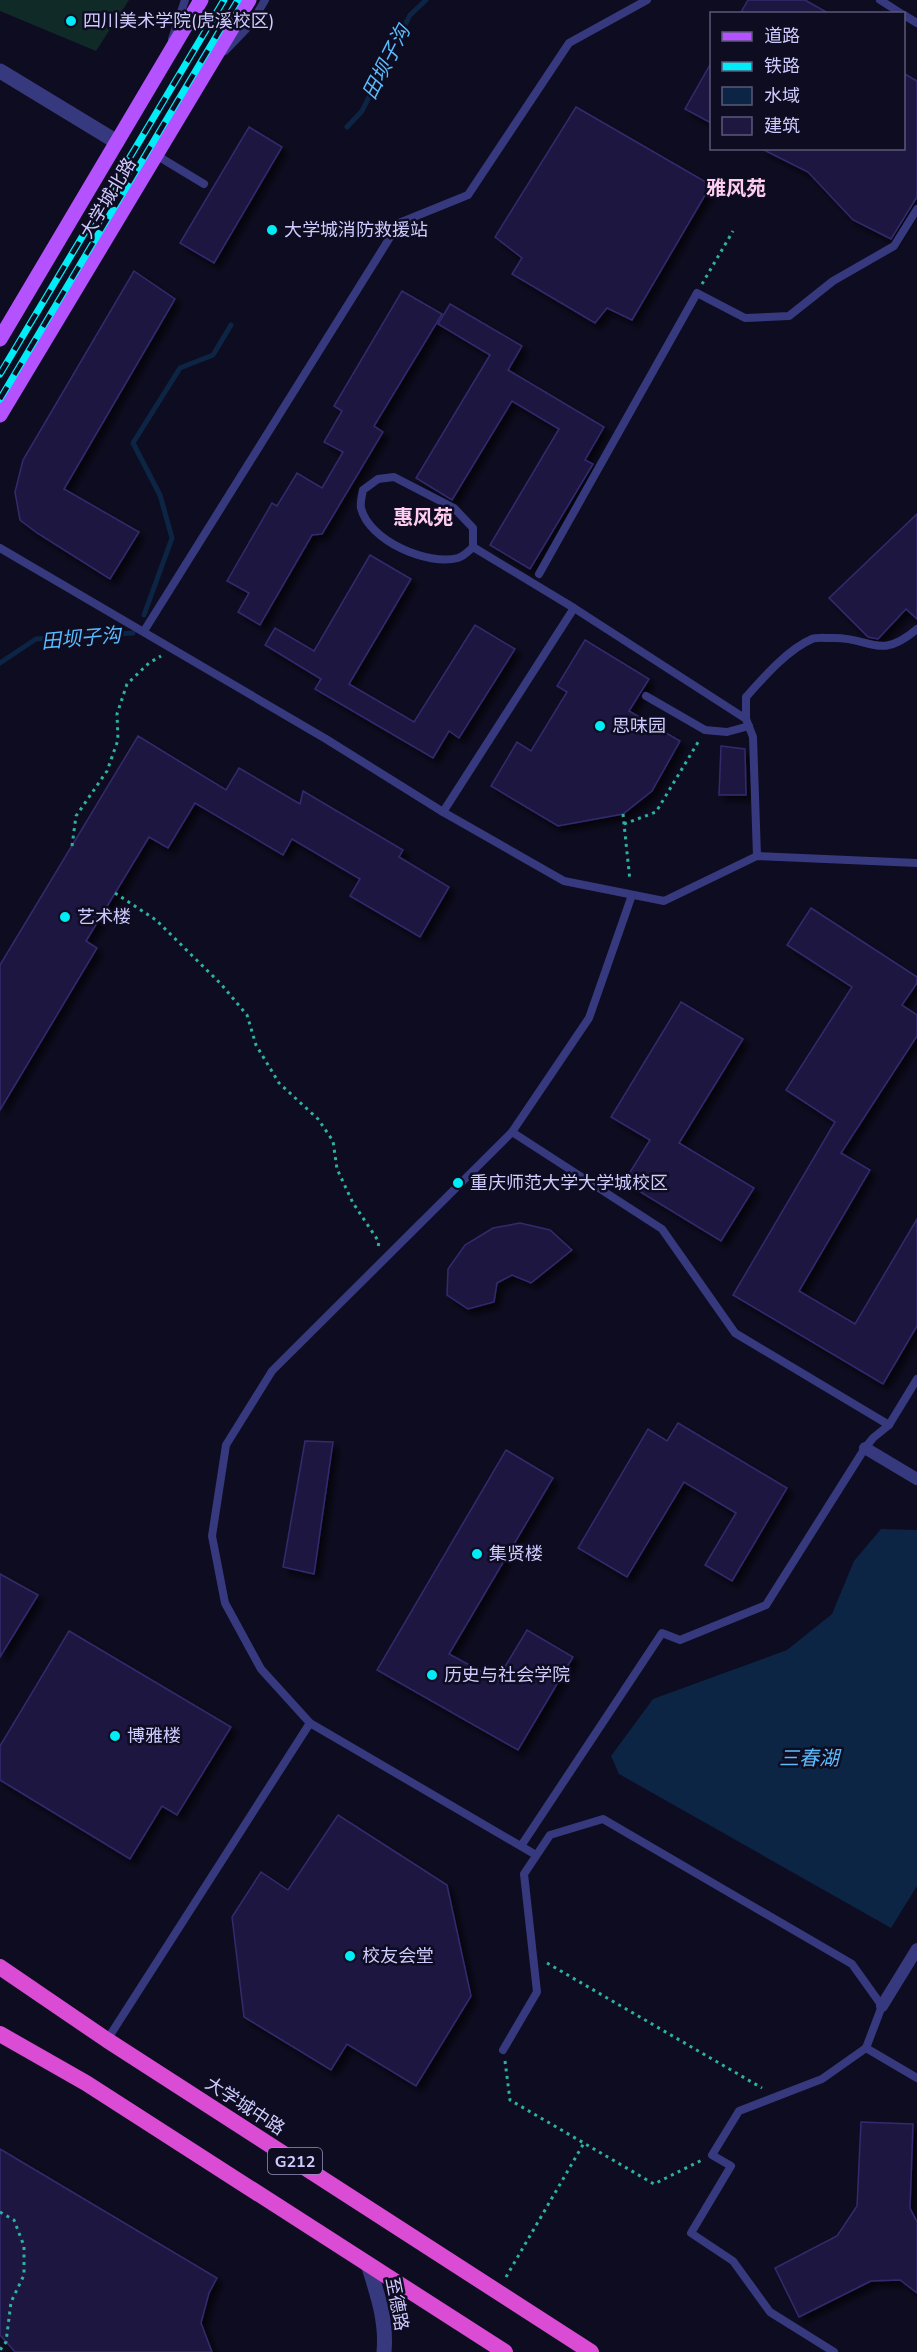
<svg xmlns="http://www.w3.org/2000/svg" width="917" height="2352" viewBox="0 0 917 2352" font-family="'Nunito Sans','Noto Sans SC',sans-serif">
	<defs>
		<filter id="shadow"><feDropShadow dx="5.5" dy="5.5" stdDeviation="3" flood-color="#0009"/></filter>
	</defs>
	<rect width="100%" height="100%" fill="#0e0c20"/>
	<polygon fill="#0f2a27" points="0,0 129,0 96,51 0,11"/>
	<polygon fill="#0c2544" points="881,1529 917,1530 917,1886 891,1928 619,1774 611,1756 653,1699 787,1650 832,1614 854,1561"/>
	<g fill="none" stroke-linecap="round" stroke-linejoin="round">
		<g stroke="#0c2544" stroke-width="5">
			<polyline points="347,127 362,111 410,15 426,0"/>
			<polyline points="144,615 172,538 160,495 133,443 180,368 213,355 231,325"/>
			<polyline points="0,663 36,639 133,633"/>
		</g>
	</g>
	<g fill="#1e1841" stroke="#332a6d" stroke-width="1.5" filter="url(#shadow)">
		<polygon points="748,0 805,0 830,14 740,14"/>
		<polygon points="711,63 711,123 685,109"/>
		<polygon points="903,73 917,81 917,197 891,239 853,220 808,172 760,148 903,148"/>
		<polygon points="576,107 711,185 632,320 607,308 595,323 512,274 522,258 495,237"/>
		<polygon points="249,127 282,147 214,263 180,243"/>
		<polygon points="134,271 175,299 64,489 139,532 110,579 37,533 20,520 15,492 23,460"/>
		<polygon points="402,291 442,314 374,426 383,432 322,534 312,535 260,625 238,612 249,593 227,581 272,503 277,506 297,473 322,488 343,452 324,442 342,411 334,406"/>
		<polygon points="450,304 522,346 508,370 604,427 585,460 593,464 530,569 490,545 559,429 512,401 452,500 416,478 490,355 438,324"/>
		<polygon points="917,514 917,619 906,609 878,639 868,637 829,598"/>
		<polygon points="370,555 411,579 349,684 414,722 475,625 515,649 459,738 449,731 433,758 315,689 321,679 265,645 275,628 314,651"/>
		<polygon points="585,640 649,679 629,711 680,741 652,791 623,814 558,826 491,786 517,742 531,751 567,692 557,686"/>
		<polygon points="138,736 226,790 239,768 300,804 303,791 403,850 399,857 449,887 420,937 350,896 360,879 292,839 283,855 195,803 168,848 149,837 86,941 97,948 0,1110 0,965"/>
		<polygon points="721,746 745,749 746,795 719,795"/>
		<polygon points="811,908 917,977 917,983 902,1005 917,1015 917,1036 841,1153 870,1170 799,1291 855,1324 917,1219 917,1326 883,1384 733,1295 835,1122 786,1090 852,987 787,945"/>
		<polygon points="681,1002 743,1039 679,1143 754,1188 721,1241 624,1182 650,1140 611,1117"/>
		<polygon points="520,1223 550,1230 572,1250 531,1283 512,1275 497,1283 494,1302 468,1309 447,1295 448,1269 465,1245 493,1228"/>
		<polygon points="678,1423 787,1488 732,1581 705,1565 736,1513 684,1482 627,1577 578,1548 648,1429 667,1441"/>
		<polygon points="305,1441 333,1442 314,1574 283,1567"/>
		<polygon points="506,1450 553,1478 449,1654 497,1680 527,1630 573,1657 518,1750 377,1670"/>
		<polygon points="0,1574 38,1595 0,1657"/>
		<polygon points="69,1631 231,1727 177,1815 162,1806 130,1859 0,1780 0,1746"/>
		<polygon points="338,1815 447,1885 471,1996 416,2086 347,2044 331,2070 244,2017 232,1917 261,1872 288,1890"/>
		<polygon points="861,2122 913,2124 910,2208 917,2222 917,2293 900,2280 871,2281 799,2317 775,2268 837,2236 857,2206"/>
		<polygon points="0,2149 217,2278 209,2293 201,2323 212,2352 15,2352 0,2335"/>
	</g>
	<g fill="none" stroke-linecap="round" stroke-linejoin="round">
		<g stroke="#2db1a1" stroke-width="3" stroke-dasharray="3 4.5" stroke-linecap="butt">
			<polyline points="702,284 733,231"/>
			<polyline points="623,814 630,881"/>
			<polyline points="624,824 656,812 700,739"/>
			<polyline points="72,846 76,816 107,771 118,740 117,714 127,684 149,663 161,656"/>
			<polyline points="115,893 156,920 221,984 247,1015 256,1045 279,1083 318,1119 333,1141 337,1169 353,1203 379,1242 378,1247"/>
			<polyline points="547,1963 762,2088"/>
			<polyline points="505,2061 510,2100 654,2184 702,2160"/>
			<polyline points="0,2212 14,2220 24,2246 24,2275 11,2302 6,2342 0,2350"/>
			<polyline points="506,2277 584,2143"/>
		</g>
		<g stroke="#37397f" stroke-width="8">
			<polyline points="880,0 902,14"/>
			<polyline points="904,15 917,23"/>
			<polyline points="172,39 185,0"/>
			<polyline points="225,51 251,24 265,0"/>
			<polyline points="156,155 204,184"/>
			<path d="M473,547C469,551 464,556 458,558C428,566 369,541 361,508C360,503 362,495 363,490L378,479L394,477L454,508L473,528V547L574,608L746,719"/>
			<polyline points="0,548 326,739 443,812 564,881 664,901 757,856 917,863"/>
			<polyline points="539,574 697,293 745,318 789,316 833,281 894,246 917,209"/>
			<polyline points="144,631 399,223 468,195 569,43 647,0"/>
			<polyline points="646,696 705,730 727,732 749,726"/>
			<polyline points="443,812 574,608"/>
			<path d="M757,856L753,737L746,719V697C763,678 788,649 812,639C817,637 825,638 831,638C871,636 878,662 917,629"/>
			<polyline points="512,1132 662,1229 735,1333 889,1425"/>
			<polyline points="521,1846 662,1633 680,1640 766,1605 865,1448 873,1438 889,1425 917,1379"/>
			<polyline points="536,1855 310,1723 261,1669 225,1603 212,1536 226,1445 272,1371 512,1132 589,1018 632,895"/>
			<polyline points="107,2040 310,1723"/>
			<polyline points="503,2050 537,1992 524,1874 550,1835 603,1819 852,1964 882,2006 866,2048"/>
			<polyline points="834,2352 770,2312 733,2261 691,2233 731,2166 712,2155 739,2111 822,2079 866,2048 917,2078"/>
		</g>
		<g stroke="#37397f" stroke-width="12">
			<polyline points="865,1448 917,1479"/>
			<polyline points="882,2006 917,1949"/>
		</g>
		<polyline stroke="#37397f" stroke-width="15" points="0,71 117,142"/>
		<path stroke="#37397f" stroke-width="15" d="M368,2264C377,2293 387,2321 384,2352"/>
		<g stroke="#b452ff" stroke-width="15">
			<polyline points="0,339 201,0"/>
			<polyline points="0,415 249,0"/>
		</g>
		<g stroke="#da4cd4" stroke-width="16">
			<polyline points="0,1967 107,2040 591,2352"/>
			<polyline points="0,2034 86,2083 505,2352"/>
		</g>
		<defs>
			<g id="rail">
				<polyline points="0,374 224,0"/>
				<polyline points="0,399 238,0"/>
			</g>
		</defs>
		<use href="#rail" stroke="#00ecf6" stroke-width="7"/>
		<use href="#rail" stroke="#0e0c20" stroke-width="4.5" stroke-dasharray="14" stroke-linecap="butt"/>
	</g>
	<g fill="#00ecf6" stroke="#0e0c20" stroke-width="2">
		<circle cx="71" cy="21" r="6"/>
		<circle cx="272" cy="230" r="6"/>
		<circle cx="600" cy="726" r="6"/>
		<circle cx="65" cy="917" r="6"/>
		<circle cx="458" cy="1183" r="6"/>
		<circle cx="477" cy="1554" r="6"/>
		<circle cx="432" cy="1675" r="6"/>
		<circle cx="115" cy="1736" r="6"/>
		<circle cx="350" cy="1956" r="6"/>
	</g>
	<g text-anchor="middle" stroke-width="5" stroke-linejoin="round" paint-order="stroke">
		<rect fill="#0e0c20" stroke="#9492bc" stroke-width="1.5" x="268" y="2148" width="54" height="26" rx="4.5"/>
		<g font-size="16" font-weight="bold" fill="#cecbff">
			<text x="295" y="2167">G212</text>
		</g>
		<g font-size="18" fill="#cecbff" stroke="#0e0c20" text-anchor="start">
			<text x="83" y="27">四川美术学院(虎溪校区)</text>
			<text x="284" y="236">大学城消防救援站</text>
			<text x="612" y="732">思味园</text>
			<text x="77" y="923">艺术楼</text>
			<text x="470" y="1189">重庆师范大学大学城校区</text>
			<text x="489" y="1560">集贤楼</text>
			<text x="444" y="1681">历史与社会学院</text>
			<text x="127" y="1742">博雅楼</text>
			<text x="362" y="1962">校友会堂</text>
		</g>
		<g font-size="18" fill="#cecbff" stroke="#0e0c20">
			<text transform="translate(108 198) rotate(-59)" y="6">大学城北路</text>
			<text transform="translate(245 2106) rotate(33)" y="6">大学城中路</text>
			<text transform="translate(397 2304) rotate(79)" y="6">至德路</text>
		</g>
		<g font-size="20" font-style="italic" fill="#59bcff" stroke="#0e0c20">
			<text transform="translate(386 62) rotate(-63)" y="7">田坝子沟</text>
			<text transform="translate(81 638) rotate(-5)" y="7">田坝子沟</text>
			<text x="809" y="1765">三春湖</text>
		</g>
		<g font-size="20" font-weight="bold" fill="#ffcdf0" stroke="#0e0c20">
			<text x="736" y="195">雅风苑</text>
			<text x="423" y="524">惠风苑</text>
		</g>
	</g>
	<rect x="710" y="12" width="195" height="138" fill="#0e0c20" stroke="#5b5879" stroke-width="1.5"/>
	<rect x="722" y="32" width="30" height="9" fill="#b452ff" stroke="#5b5879" stroke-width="1.5"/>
	<text x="764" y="42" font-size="18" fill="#cecbff">道路</text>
	<rect x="722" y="62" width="30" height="9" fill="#00ecf6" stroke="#5b5879" stroke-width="1.5"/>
	<text x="764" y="72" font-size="18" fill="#cecbff">铁路</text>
	<rect x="722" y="87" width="30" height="18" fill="#0c2544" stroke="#5b5879" stroke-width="1.5"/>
	<text x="764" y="102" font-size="18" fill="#cecbff">水域</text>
	<rect x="722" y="117" width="30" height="18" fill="#1e1841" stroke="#5b5879" stroke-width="1.5"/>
	<text x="764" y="132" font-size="18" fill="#cecbff">建筑</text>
</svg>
